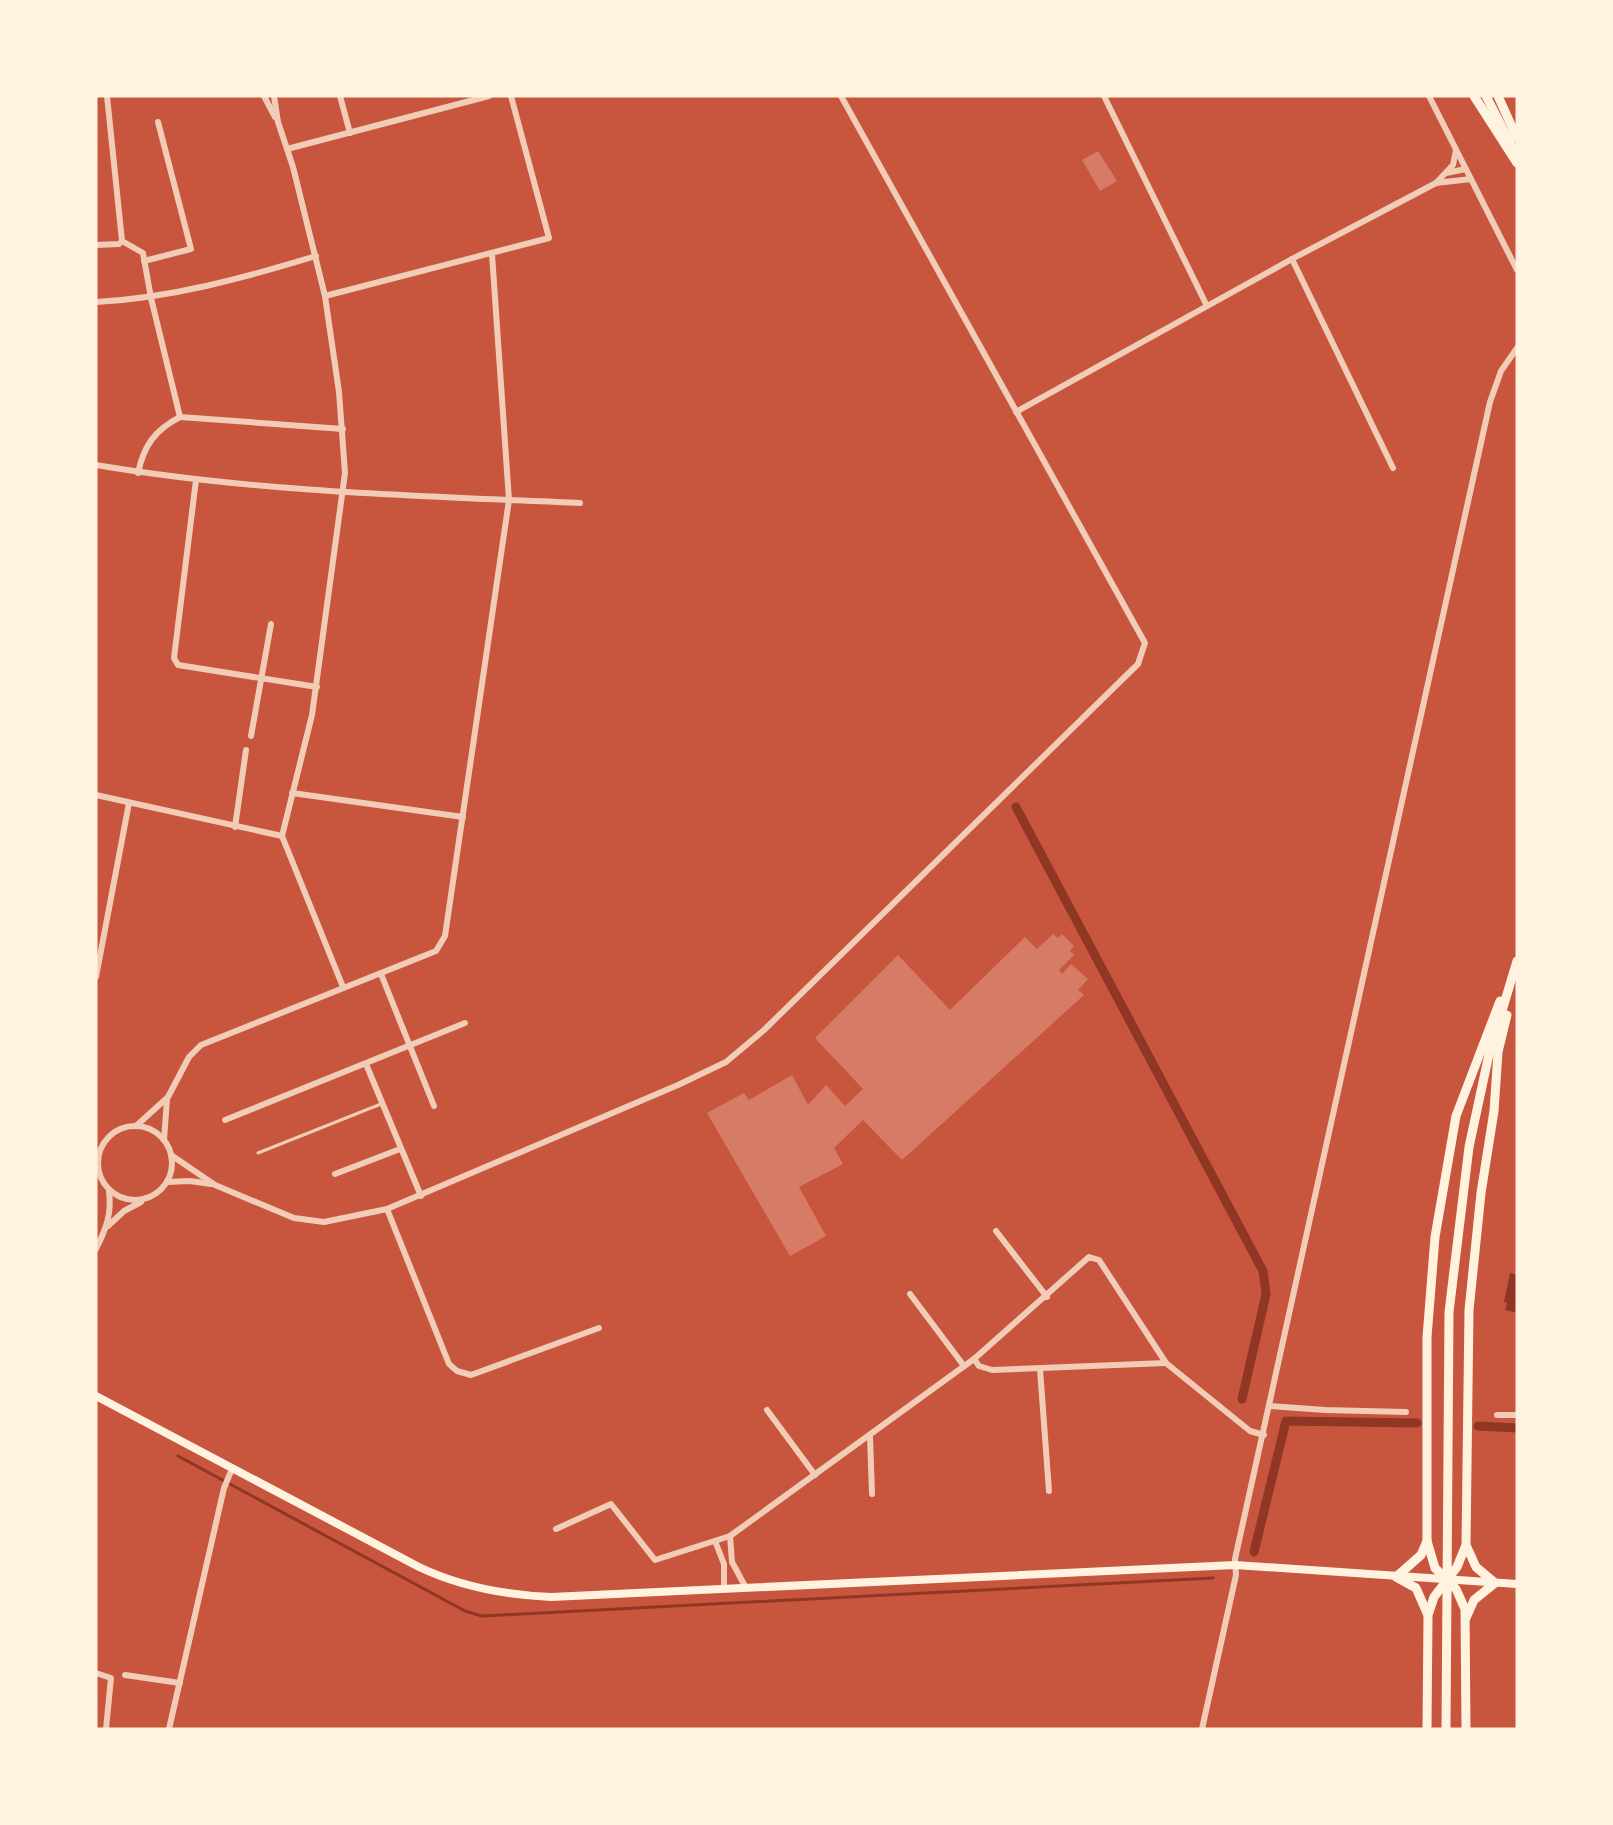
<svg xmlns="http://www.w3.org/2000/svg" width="1613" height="1825" viewBox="0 0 1613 1825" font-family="'Archivo Narrow',sans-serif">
	<rect width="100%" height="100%" fill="#c8553d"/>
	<polygon fill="#8f3625" points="1510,1273 1517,1275 1517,1313 1505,1310 1507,1303 1504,1302"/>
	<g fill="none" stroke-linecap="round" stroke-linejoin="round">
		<polyline stroke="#8f3625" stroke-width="3" points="178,1456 465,1611 482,1616 1213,1578"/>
		<g stroke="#8f3625" stroke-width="9">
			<polyline points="1016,807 1263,1271 1266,1294 1242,1399"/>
			<polyline points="1478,1426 1517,1428"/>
			<polyline points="1254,1552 1286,1421 1417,1423"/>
		</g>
	</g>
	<g fill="#d67c66">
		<polygon points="1098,151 1117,181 1100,191 1082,160"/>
		<polygon points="1053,934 1058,938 1062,934 1074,946 1070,951 1074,955 1059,970 1062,974 1071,964 1088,979 1078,990 1084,995 902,1160 863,1120 834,1148 843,1164 799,1187 826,1236 790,1256 707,1113 744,1093 749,1100 792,1075 808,1105 826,1085 845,1106 863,1089 815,1038 898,955 950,1010 1025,937 1037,949"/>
	</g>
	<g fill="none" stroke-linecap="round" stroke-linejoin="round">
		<polyline stroke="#f1ccb7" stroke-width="3" points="258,1153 381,1104"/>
		<g stroke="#f1ccb7" stroke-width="6">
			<polyline points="264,96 275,117"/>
			<polyline points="274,96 278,122 293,167 325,296 339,392 345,473 312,715 282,836 343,987"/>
			<polyline points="340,96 350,133"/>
			<polyline points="1104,96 1207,306"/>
			<polyline points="1429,96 1517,270"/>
			<polyline points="287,149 489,96"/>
			<polyline points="1446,173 1466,169"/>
			<polyline points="1436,183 1471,179"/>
			<polyline points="122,241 143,253 151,298 180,417"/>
			<polyline points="96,245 119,244 122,241 107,96"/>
			<polyline points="1292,259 1393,468"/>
			<polyline points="144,261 191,249 158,122"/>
			<polyline points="325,296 549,238 511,96"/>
			<path d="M96,302C171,298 244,278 316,256"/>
			<polyline points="1016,412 1292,259 1436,183 1453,165 1456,150"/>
			<path d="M96,465C256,492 419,496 580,503"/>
			<path d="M138,473C144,445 155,430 180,417L343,429"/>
			<polyline points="196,480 174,658 178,665 317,687"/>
			<polyline points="251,736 271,624"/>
			<polyline points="292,793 463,817"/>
			<polyline points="96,795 282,836"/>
			<polyline points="235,827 246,750"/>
			<polyline points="381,974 434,1106"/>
			<polyline points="96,977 129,803"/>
			<polyline points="366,1064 421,1196"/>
			<polyline points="225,1120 465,1023"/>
			<circle cx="135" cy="1163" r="37"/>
			<polyline points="136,1126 168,1097 189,1057 201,1045 436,951 445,936 509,500 492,254"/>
			<polyline points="164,1140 167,1099"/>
			<polyline points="171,1155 215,1185 294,1218 324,1222 387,1209 678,1085 726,1062 764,1030 1138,664 1145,643 841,96"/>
			<polyline points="335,1174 400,1149"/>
			<polyline points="167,1182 190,1181 211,1184"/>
			<polyline points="387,1209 449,1364 457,1371 471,1375 599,1328"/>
			<polyline points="108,1226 124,1211 141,1202"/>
			<polyline points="996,1231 1047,1297"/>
			<path d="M96,1249C106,1229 112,1214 109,1191"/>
			<polyline points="910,1294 964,1366"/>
			<polyline points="974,1359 979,1366 992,1370 1166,1363"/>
			<polyline points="1040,1369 1049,1491"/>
			<polyline points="1270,1406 1325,1410 1406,1412"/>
			<polyline points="767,1410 815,1475"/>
			<polyline points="1497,1415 1517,1415"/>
			<polyline points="870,1436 872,1494"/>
			<polyline points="556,1529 611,1504 655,1560 730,1536 974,1359 1089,1257 1099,1260 1166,1363 1250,1431 1264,1435"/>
			<polyline points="730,1536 732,1562 746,1588"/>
			<polyline points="715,1541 724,1564 724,1589"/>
			<polyline points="96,1673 111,1678 106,1729"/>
			<polyline points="125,1675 180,1683"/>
			<polyline points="169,1729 224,1488 232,1469"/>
			<polyline points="1202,1729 1236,1575 1235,1559 1490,402 1501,371 1517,348"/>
		</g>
		<path stroke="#fff3e0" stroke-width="8" d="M96,1396L419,1567C461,1587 504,1595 551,1597L1235,1565L1517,1584"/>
		<g stroke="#fff3e0" stroke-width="9">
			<polyline points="1474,96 1517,163"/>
			<polyline points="1486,96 1516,154"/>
			<polyline points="1498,96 1517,138"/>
			<polyline points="1427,1541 1435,1568 1456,1589 1465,1609 1466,1729"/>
			<polyline points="1466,1545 1476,1567 1495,1583 1474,1600 1466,1618"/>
			<polyline points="1427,1613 1416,1588 1396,1577 1421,1555 1427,1541 1427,1337 1435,1237 1456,1116 1500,1001"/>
			<polyline points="1427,1729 1428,1615 1434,1597 1457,1567 1466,1545 1469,1310 1481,1193 1494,1111 1498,1052 1507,1015"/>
			<polyline points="1446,1729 1449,1312 1469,1147 1489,1054 1517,961"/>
		</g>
	</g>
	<rect width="1613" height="1825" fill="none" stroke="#fff3e0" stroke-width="195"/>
</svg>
